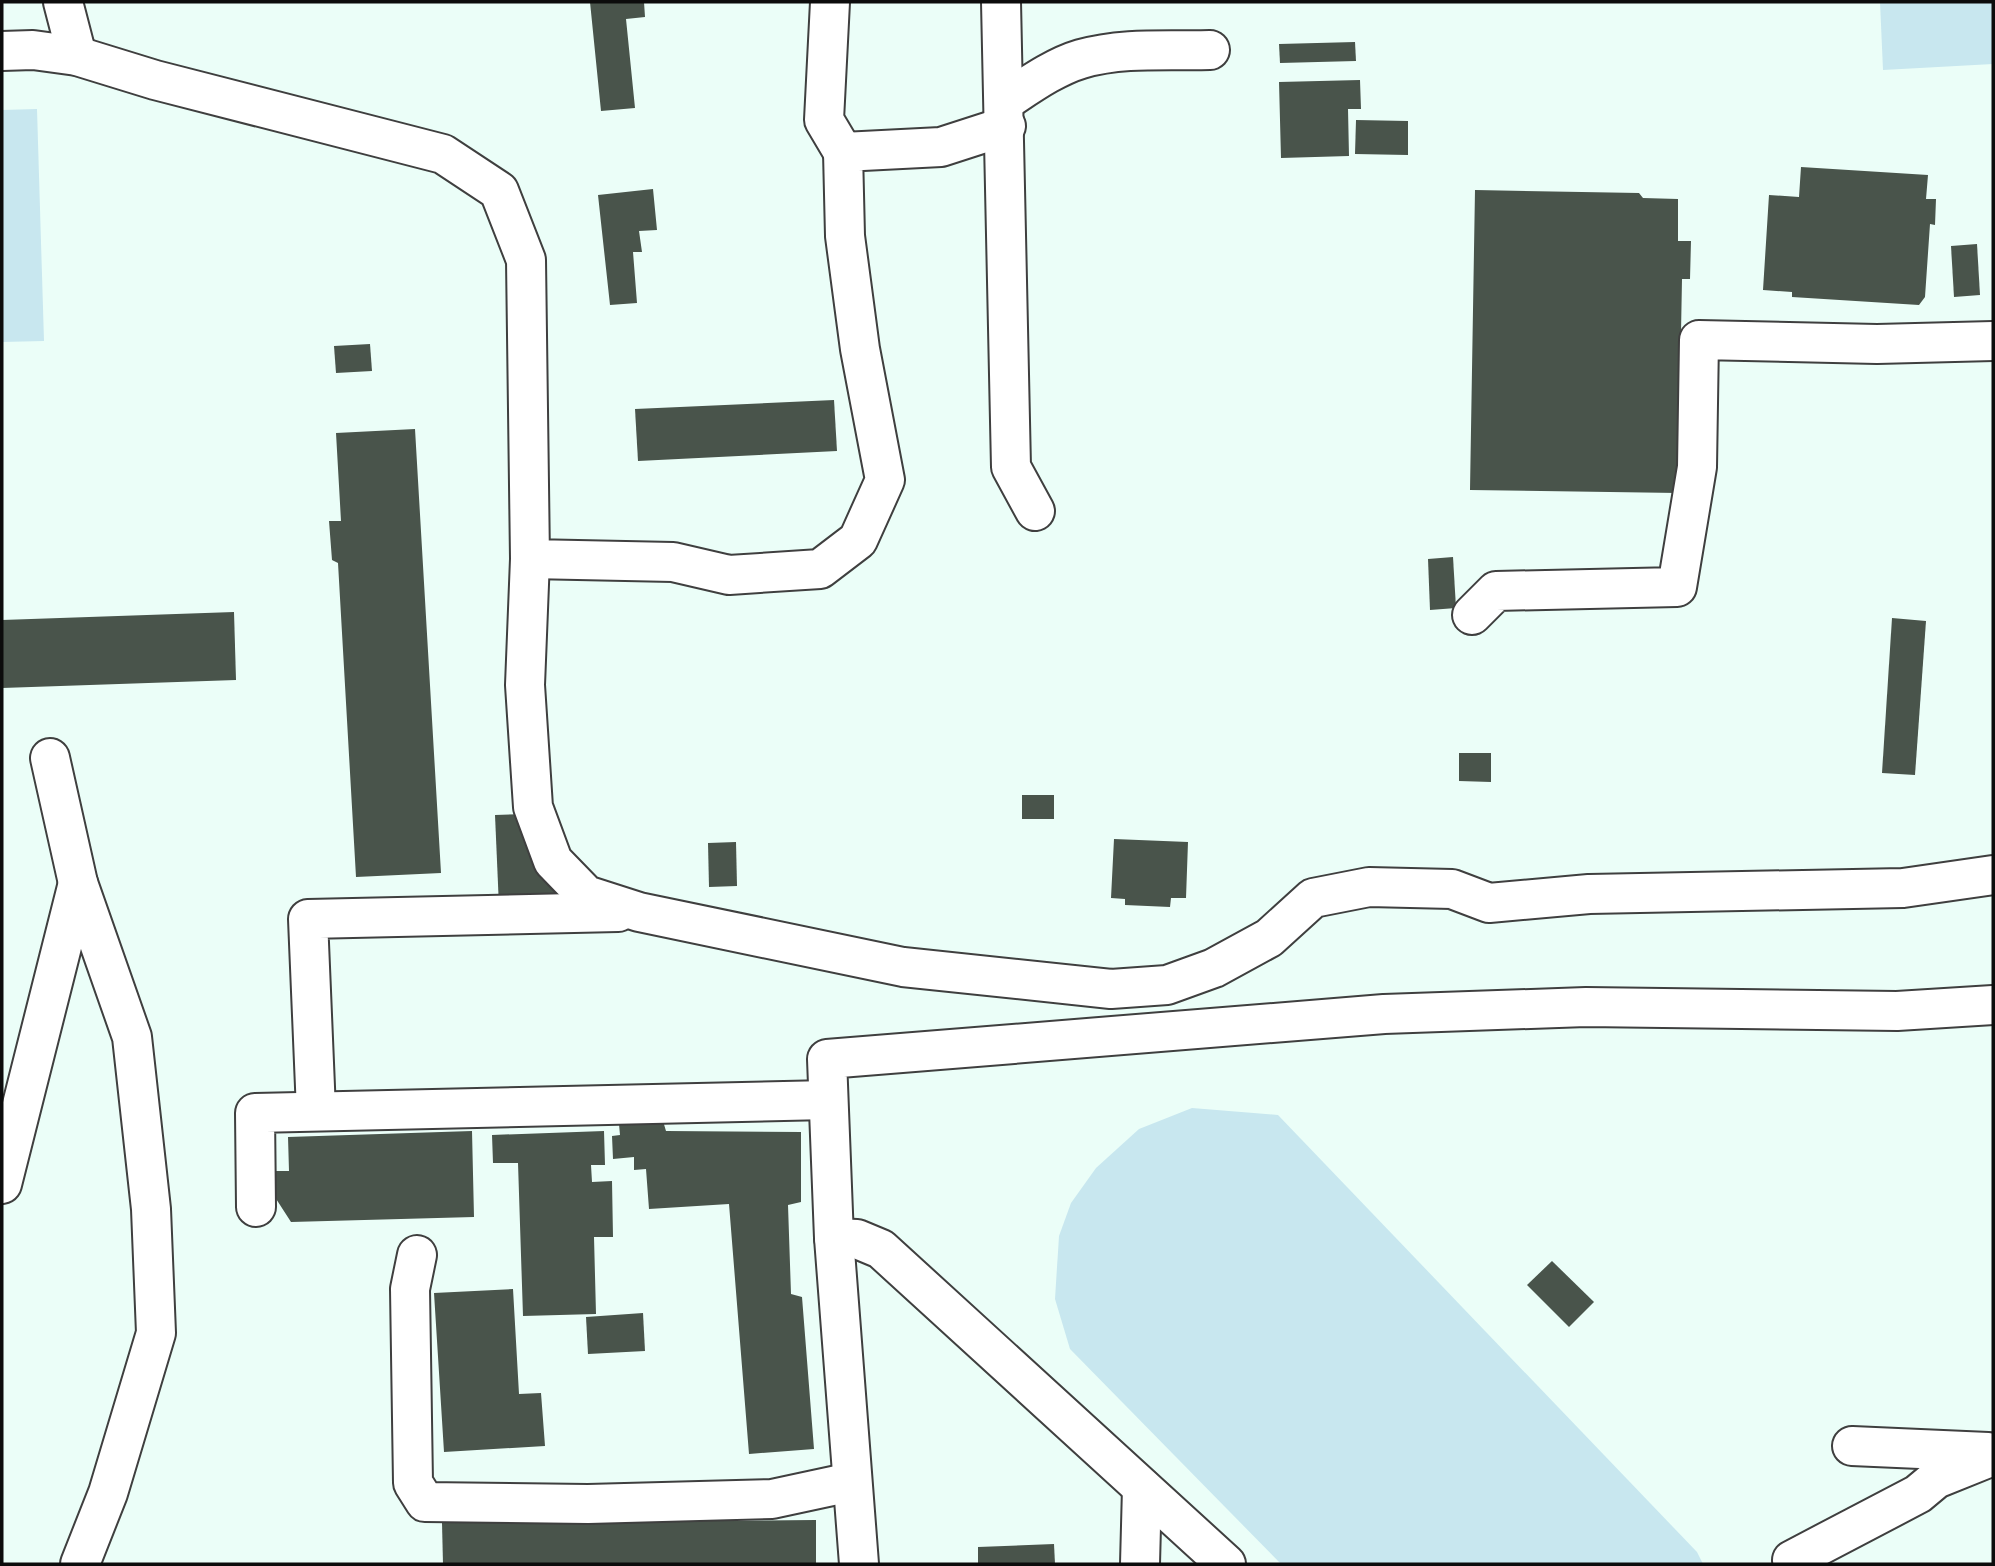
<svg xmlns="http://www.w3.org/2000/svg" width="1995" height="1566" viewBox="0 0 1995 1566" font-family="Lora,serif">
	<rect width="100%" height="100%" fill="#ebfef8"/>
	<g fill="#c8e7ef">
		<polygon points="1880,2 1993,2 1993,64 1883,70"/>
		<polygon points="37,109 44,341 2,342 2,110"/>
		<polygon points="1192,1108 1278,1115 1697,1552 1703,1564 1281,1564 1070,1349 1055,1299 1059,1236 1071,1203 1096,1168 1139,1129"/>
	</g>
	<g fill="#49544b">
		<polygon points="590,2 644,2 645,17 626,19 635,108 601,111"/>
		<polygon points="1355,42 1356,61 1280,63 1279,44"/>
		<polygon points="1360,80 1361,109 1348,109 1349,156 1281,158 1279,82"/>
		<polygon points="1356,120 1408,121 1408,155 1355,154"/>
		<polygon points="1801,167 1928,175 1926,199 1936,199 1935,225 1930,224 1925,297 1919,305 1792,297 1792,292 1763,290 1769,195 1799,197"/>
		<polygon points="653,189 657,230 639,231 642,252 633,252 637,303 610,305 598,195"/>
		<polygon points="1475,190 1639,193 1643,198 1678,199 1678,241 1691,241 1690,279 1682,279 1678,493 1470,490"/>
		<polygon points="1977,244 1980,295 1954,297 1951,246"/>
		<polygon points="370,344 372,371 336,373 334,346"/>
		<polygon points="834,400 837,451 638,461 635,409"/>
		<polygon points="415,429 441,873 356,877 338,563 332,560 329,521 341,521 336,433"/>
		<polygon points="1453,557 1456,608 1430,610 1428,559"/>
		<polygon points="234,612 236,680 2,688 2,620"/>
		<polygon points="1892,618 1926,621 1915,775 1882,773"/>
		<polygon points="1459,753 1491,753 1491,782 1459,781"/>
		<rect x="1022" y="795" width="32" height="24"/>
		<polygon points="529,814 557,892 557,904 499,907 495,815"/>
		<polygon points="1114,839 1188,842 1186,898 1171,898 1170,907 1125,905 1125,899 1111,898"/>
		<polygon points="736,842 737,886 709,887 708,843"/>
		<polygon points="663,1121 666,1131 801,1132 801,1202 788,1205 791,1294 802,1297 814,1449 749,1454 729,1204 649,1209 646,1169 634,1170 634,1157 613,1159 612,1136 620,1135 619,1124"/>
		<polygon points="472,1131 474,1217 291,1222 271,1191 275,1171 289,1171 288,1137"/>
		<polygon points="604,1131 605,1165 591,1165 592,1182 612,1181 613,1237 594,1237 596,1314 523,1316 518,1163 493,1163 492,1135"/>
		<polygon points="1552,1261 1594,1302 1569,1327 1527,1285"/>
		<polygon points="513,1289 519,1394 541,1393 545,1446 444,1452 434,1293"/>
		<polygon points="643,1313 645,1351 588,1354 586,1317"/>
		<polygon points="816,1520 816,1564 443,1564 442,1523"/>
		<polygon points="1054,1544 1055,1564 978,1564 978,1547"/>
	</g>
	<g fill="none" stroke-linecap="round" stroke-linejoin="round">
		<defs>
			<g id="minor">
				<polyline points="63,2 77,56"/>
				<polyline points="830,2 824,120 843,152"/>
				<polyline points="1001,2 1011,467 1035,511"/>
				<polyline points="2,51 33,50 77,56 155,80 443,154 499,191 526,260 530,559 673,562 729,575 820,569 858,540 885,480 860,349 845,236 843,152 941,147 1006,126"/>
				<path d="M1005,101C1028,86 1054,67 1081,59C1122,47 1167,51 1210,50"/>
				<polyline points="530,559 525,685 533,807 553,861 586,895 639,912 903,967 1111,989 1167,985 1214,968 1269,938 1313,898 1369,887 1452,889 1489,903 1589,894 1903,888 1993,875"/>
				<polyline points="1472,615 1496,591 1677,587 1697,467 1699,340 1877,344 1993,341"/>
				<polyline points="50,758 78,883"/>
				<polyline points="316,1111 308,919 618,912"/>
				<polyline points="2,1184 78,883 132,1037 151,1209 156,1333 108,1493 80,1564"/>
				<polyline points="256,1207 255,1113 828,1100"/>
				<polyline points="834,1238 857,1239 881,1249 1226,1564"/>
				<polyline points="417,1255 410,1289 413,1483 425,1502 588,1504 772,1499 851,1482"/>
				<polyline points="1852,1446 1988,1452"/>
				<polyline points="1792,1560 1918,1494 1936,1479 1993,1456"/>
				<polyline points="859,1564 834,1238 827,1059 1384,1014 1586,1007 1897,1011 1993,1005"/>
				<polyline points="1140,1564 1142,1488"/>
			</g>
		</defs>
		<use href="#minor" stroke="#3f3f3f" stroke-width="42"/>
		<use href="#minor" stroke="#fff" stroke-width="38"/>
	</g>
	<rect width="1995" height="1566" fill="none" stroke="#0c0c0c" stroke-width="7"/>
</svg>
